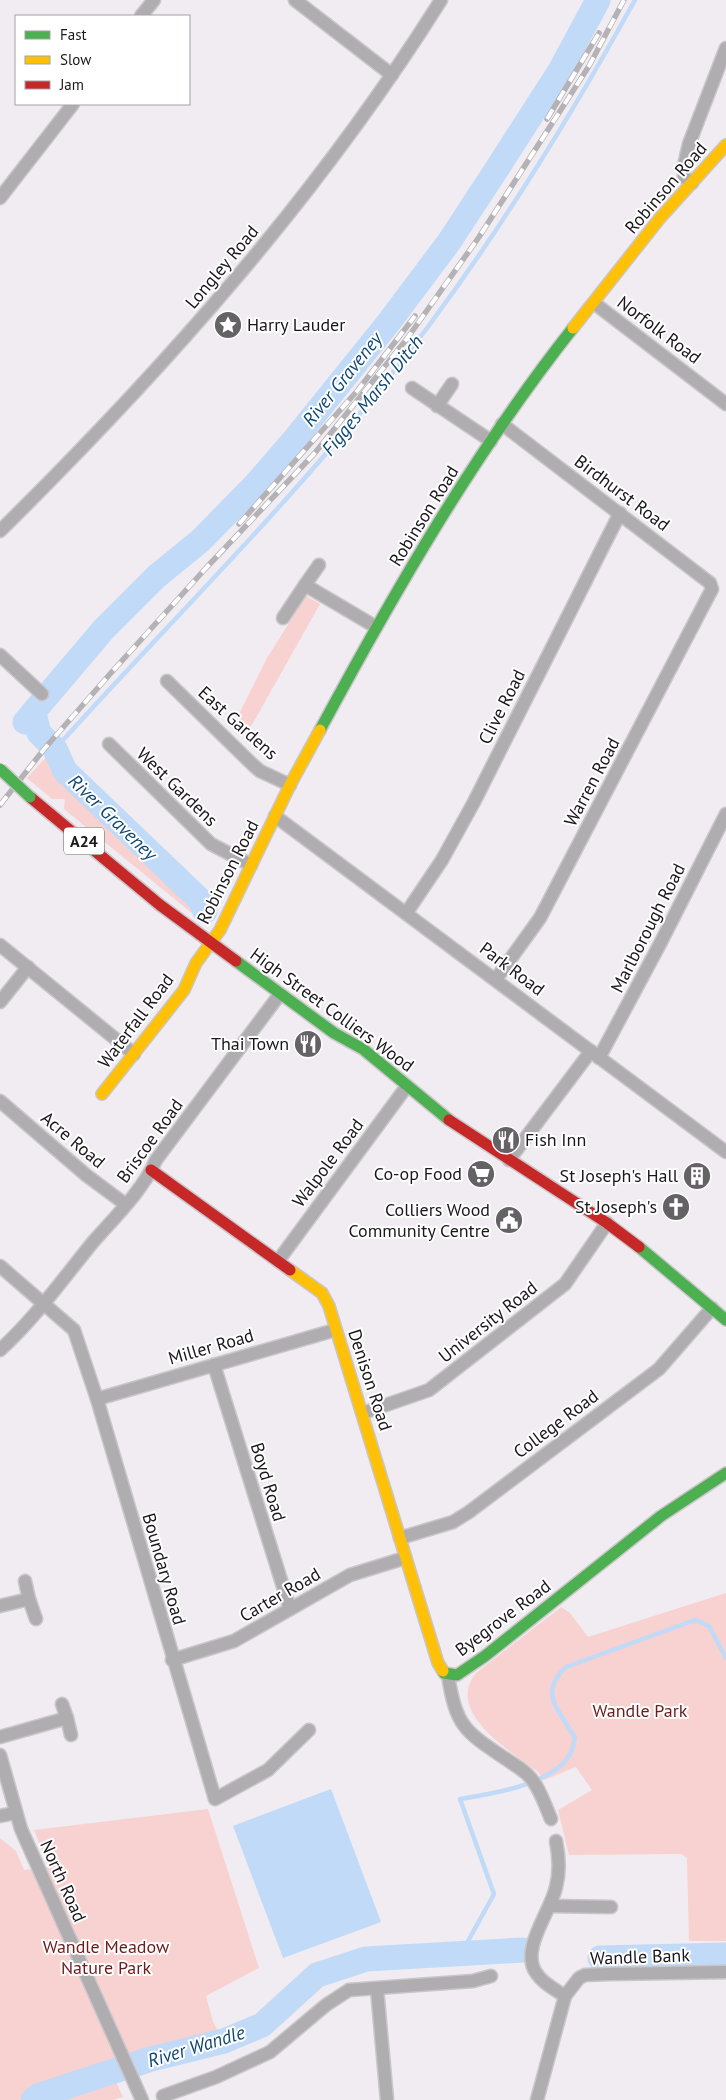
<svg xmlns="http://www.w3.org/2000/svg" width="726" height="2100" viewBox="0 0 726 2100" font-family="'PT Sans',sans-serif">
	<rect width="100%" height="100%" fill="#f0ecf1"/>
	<g fill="#f7d2d1">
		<polygon points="306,596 320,604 249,730 236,720 267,658"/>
		<polygon points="63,746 72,768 207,903 200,907 204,919 198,918 64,809 65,799 52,799 27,778 49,754 57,761"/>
		<path d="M726,1593V1941H689L687,1858L681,1854L569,1855L558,1810L592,1790L576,1767L544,1780L538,1772C512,1752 444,1713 476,1673L561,1607L570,1613L588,1637Z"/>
		<polygon points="208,1809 259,1968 206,1996 213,2022 224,2041 111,2071 123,2097 113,2100 0,2100 0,1838 16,1851 24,1870 49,1867 34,1830"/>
	</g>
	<polygon fill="#c0daf7" points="331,1789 381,1922 283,1958 233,1826"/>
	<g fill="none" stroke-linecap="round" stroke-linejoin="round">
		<g stroke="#c0daf7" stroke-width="4.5">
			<path d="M55,749C161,631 275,519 375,395C475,272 559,138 635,0"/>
			<path d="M462,1952L494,1894L460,1799C492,1794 550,1785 569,1756C573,1751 573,1744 575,1738C560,1711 537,1693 566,1667L695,1620L709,1626L726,1658"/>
		</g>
		<g stroke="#c0daf7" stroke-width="25">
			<polyline points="32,714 36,721 39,733 55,749 65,771 201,901 205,911"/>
			<polyline points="25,722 103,630 157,576 200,541 256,484 294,440 389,322 449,242 500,164 561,69 598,0"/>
			<polyline points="600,1958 726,1955"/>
			<polyline points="33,2100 38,2096 151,2059 224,2041 262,2025 317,1975 366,1959 523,1950"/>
		</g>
		<defs>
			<g id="street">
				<polyline points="295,0 392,75"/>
				<polyline points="141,16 154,0"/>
				<polyline points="692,183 684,177 684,166 689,144 726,48"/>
				<polyline points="0,198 73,104"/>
				<polyline points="594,303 726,404"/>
				<polyline points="412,388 491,441"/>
				<polyline points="437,406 452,384"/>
				<path d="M0,531C164,369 318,196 441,0"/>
				<polyline points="305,585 319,565"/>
				<polyline points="283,618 305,585 376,627"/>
				<polyline points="0,655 42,694"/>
				<polyline points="167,681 252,764 260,771 290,785"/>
				<polyline points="109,744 211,844 251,865"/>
				<polyline points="275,816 726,1152"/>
				<polyline points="407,912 442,860 474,802 620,513"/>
				<polyline points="0,945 134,1054"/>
				<polyline points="496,979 540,918 712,589 710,583 502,424"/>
				<polyline points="0,1002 28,967"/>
				<polyline points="599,1058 661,942 726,814"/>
				<polyline points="0,1101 86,1175 125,1204"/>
				<polyline points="509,1160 591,1051"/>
				<polyline points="278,1261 407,1086"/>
				<polyline points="0,1266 74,1330 97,1399 215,1799 268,1770 309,1730"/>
				<path d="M0,1350C35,1318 63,1279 93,1242C115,1217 143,1190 156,1160L280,994"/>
				<polyline points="214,1365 290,1609"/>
				<polyline points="97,1399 335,1330"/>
				<polyline points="363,1413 429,1390 565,1284 607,1223"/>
				<polyline points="400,1538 453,1522 469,1512 659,1369 712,1308"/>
				<polyline points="25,1581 29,1599"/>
				<polyline points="0,1606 29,1599 36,1619"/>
				<polyline points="172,1660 234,1641 350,1575 405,1558"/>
				<path d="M448,1675C456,1726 464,1731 506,1759C513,1764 522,1769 528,1775C539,1786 545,1805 551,1819"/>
				<polyline points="62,1704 67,1718"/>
				<polyline points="0,1737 67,1718 71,1735"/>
				<polyline points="0,1755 21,1829 142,2100"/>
				<polyline points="0,1816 15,1813"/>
				<path d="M556,1841C559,1856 560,1872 556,1887C551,1911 521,1948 535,1971C541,1982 554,1989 565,1996"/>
				<polyline points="550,1906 611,1907"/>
				<polyline points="377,1989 387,2100"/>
				<polyline points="163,2096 216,2077 270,2052 326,2005 349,1990 473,1981 491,1976"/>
				<polyline points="537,2100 565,1996 579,1978 585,1975 609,1974 726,1972"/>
			</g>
			<g id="fast">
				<path d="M320,730C395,591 475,452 573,328"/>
				<polyline points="236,961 334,1033 363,1049 449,1120"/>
				<polyline points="639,1247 726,1320"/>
				<polyline points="443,1671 444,1673 457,1675 485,1656 661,1516 726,1473"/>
			</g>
			<g id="slow">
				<polyline points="573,328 660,218 726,145"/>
				<polyline points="102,1094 184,990 196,963 220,930 290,785 320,730"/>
				<polyline points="290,1270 322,1293 329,1306 438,1663 443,1671"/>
			</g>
			<g id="jam">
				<polyline points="30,797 160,905 236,961"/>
				<polyline points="449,1120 607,1223 639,1247"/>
				<polyline points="151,1170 290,1270"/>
			</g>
		</defs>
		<use href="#street" stroke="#c9c6ca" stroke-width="15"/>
		<use href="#fast" stroke="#c9c6ca" stroke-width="14"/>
		<use href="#slow" stroke="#c9c6ca" stroke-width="14"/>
		<use href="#jam" stroke="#c9c6ca" stroke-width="14"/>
		<use href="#street" stroke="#afadb0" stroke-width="12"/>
		<use href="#fast" stroke="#4caf50" stroke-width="11"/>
		<use href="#slow" stroke="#ffc107" stroke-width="11"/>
		<use href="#jam" stroke="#c62828" stroke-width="11"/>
		<defs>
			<g id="rail">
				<polyline points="547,119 599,33"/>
				<polyline points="239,524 358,390 415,316"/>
				<polyline points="0,805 45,748 110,674 206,568 314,454 406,340 479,237 562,108 589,66 624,0"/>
			</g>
		</defs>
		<use href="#rail" stroke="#b4b2b5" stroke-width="5.5"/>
		<use href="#rail" stroke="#fff" stroke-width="4" stroke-dasharray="11" stroke-linecap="butt"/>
		<defs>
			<polyline id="fast-bridge" points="0,769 30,797"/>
		</defs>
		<use href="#fast-bridge" stroke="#c9c6ca" stroke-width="14" stroke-linecap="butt"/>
		<use href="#fast-bridge" stroke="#4caf50" stroke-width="11"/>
	</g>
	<defs>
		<symbol id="sight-disc" viewBox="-11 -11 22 22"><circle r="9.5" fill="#656266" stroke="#fff"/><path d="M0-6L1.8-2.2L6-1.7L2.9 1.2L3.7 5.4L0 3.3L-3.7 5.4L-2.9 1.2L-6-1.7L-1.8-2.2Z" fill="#fff"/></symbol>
		<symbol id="restaurant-disc" viewBox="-11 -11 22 22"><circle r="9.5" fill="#656266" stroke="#fff"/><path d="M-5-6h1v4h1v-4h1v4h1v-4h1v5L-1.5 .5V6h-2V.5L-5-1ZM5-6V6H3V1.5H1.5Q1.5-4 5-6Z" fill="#fff"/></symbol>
		<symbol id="supermarket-disc" viewBox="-11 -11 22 22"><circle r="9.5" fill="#656266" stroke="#fff"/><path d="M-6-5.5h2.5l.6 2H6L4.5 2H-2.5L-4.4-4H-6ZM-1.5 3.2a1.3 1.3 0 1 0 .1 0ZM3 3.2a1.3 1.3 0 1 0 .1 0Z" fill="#fff"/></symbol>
		<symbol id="building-disc" viewBox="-11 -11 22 22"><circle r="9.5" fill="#656266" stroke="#fff"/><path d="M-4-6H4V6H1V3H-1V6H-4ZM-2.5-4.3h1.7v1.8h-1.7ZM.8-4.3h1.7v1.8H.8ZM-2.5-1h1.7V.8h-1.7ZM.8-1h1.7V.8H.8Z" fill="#fff"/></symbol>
		<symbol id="church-disc" viewBox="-11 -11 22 22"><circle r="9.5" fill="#656266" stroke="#fff"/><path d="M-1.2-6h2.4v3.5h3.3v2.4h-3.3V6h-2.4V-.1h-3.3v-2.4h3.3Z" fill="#fff"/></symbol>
		<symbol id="civic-disc" viewBox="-11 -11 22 22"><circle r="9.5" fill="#656266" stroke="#fff"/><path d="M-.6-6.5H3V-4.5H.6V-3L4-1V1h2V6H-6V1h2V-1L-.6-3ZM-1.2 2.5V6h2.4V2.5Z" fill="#fff"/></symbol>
	</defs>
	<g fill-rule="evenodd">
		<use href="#sight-disc" x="212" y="309" width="32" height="32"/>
		<use href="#restaurant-disc" x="292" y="1028" width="32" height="32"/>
		<use href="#restaurant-disc" x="490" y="1124" width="32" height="32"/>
		<use href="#supermarket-disc" x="465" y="1158" width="32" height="32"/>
		<use href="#building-disc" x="681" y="1160" width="32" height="32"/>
		<use href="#church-disc" x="660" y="1191" width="32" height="32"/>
		<use href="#civic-disc" x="493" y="1204" width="32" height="32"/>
	</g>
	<g text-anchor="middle" stroke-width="4" stroke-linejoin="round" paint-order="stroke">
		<rect fill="#fff" stroke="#5f5d5f" stroke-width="1" x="64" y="827.5" width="40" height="27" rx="4"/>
		<g font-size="16" font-weight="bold" fill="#1a171b">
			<text x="84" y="847">A24</text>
		</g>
		<g font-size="18" fill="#1a171b" stroke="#fff">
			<text transform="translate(666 188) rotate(-49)" y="6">Robinson Road</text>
			<text transform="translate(222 267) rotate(-50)" y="6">Longley Road</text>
			<text transform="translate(659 330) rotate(37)" y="6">Norfolk Road</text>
			<text transform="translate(622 493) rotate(37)" y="6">Birdhurst Road</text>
			<text transform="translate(424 516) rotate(-58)" y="6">Robinson Road</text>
			<text transform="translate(502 707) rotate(-63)" y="6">Clive Road</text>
			<text transform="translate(238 723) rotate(42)" y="6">East Gardens</text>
			<text transform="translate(592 782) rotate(-62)" y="6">Warren Road</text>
			<text transform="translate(177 787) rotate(44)" y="6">West Gardens</text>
			<text transform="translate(228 872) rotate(-63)" y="6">Robinson Road</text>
			<text transform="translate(648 928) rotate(-63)" y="6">Marlborough Road</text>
			<text transform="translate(512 969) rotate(37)" y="6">Park Road</text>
			<text transform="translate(332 1010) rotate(36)" y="6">High Street Colliers Wood</text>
			<text transform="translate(136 1021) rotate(-53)" y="6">Waterfall Road</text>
			<text transform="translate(73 1140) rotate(40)" y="6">Acre Road</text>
			<text transform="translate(150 1141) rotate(-54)" y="6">Briscoe Road</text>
			<text transform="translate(328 1163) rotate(-53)" y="6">Walpole Road</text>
			<text transform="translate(488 1322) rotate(-38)" y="6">University Road</text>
			<text transform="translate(211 1347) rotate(-16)" y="6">Miller Road</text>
			<text transform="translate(370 1380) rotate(72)" y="6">Denison Road</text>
			<text transform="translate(556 1424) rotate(-37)" y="6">College Road</text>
			<text transform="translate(268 1482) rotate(73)" y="6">Boyd Road</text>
			<text transform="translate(164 1569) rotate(74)" y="6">Boundary Road</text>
			<text transform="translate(280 1595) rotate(-30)" y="6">Carter Road</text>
			<text transform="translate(503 1618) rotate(-37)" y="6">Byegrove Road</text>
			<text transform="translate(63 1881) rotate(66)" y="6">North Road</text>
			<text transform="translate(640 1957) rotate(-2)" y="6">Wandle Bank</text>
		</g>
		<g font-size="18" fill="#1a171b" stroke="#fff" text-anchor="end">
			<text x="247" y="331" text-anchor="start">Harry Lauder</text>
			<text x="289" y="1050">Thai Town</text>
			<text x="525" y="1146" text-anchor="start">Fish Inn</text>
			<text x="462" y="1180">Co-op Food</text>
			<text x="678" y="1182">St Joseph's Hall</text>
			<text x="657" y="1213">St Joseph's</text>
			<text x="490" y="1216">Colliers Wood<tspan x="490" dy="21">Community Centre</tspan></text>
		</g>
		<g font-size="18" fill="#6c1a1c" stroke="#fff">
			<text x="640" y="1717">Wandle Park</text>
			<text x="106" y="1953">Wandle Meadow<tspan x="106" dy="21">Nature Park</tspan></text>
		</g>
		<g font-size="19" font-style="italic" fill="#0f4772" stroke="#fff">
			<text transform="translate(342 379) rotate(-51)" y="7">River Graveney</text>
			<text transform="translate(372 395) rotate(-51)" y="7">Figges Marsh Ditch</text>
			<text transform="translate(113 817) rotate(44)" y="7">River Graveney</text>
			<text transform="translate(196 2046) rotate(-17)" y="7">River Wandle</text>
		</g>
	</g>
	<rect x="15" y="15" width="175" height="90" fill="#ffffff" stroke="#a3a2a4"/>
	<rect x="25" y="31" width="25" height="8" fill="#4caf50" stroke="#a3a2a4"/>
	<text x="60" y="40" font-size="15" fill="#1a171b">Fast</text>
	<rect x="25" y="56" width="25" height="8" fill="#ffc107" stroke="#a3a2a4"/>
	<text x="60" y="65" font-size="15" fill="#1a171b">Slow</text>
	<rect x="25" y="81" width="25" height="8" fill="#c62828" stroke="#a3a2a4"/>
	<text x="60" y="90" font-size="15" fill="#1a171b">Jam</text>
</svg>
